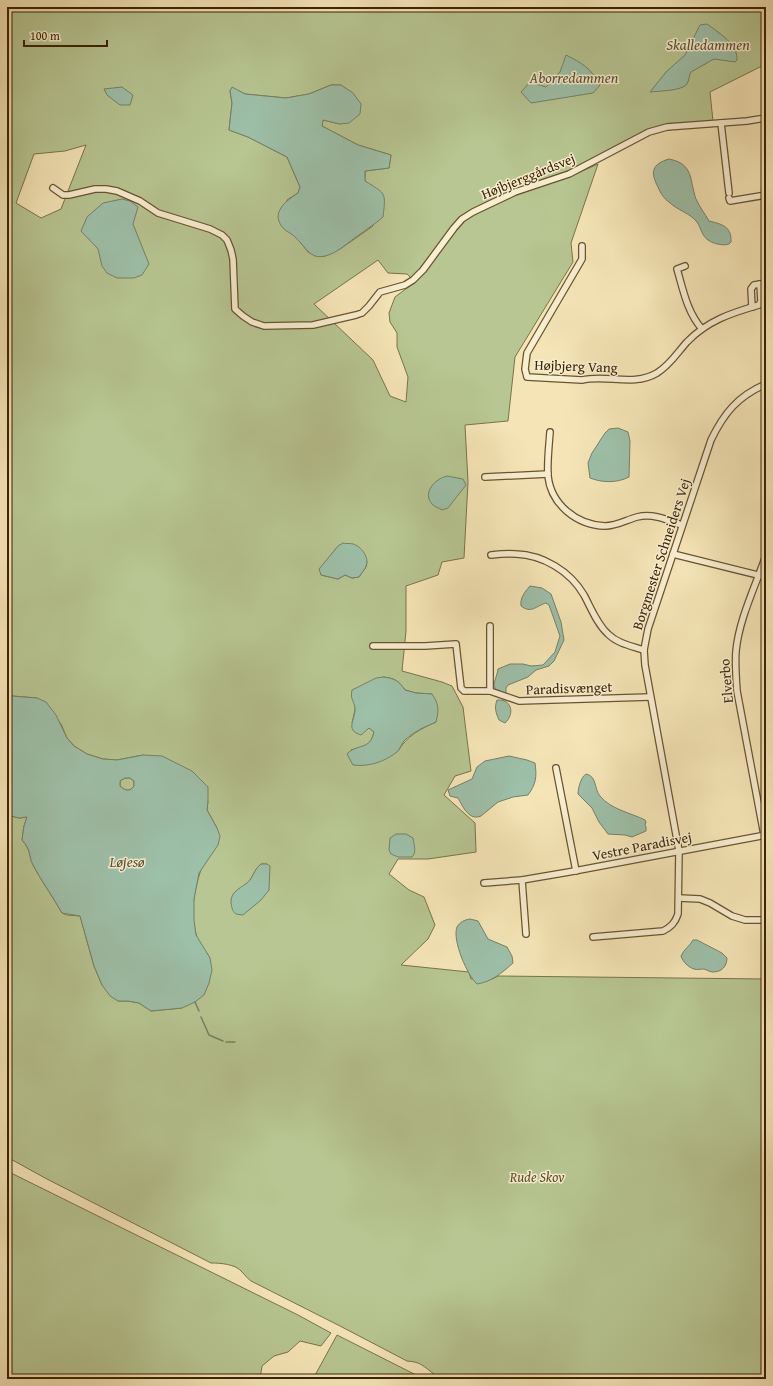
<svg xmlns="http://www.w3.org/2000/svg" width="773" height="1386" viewBox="0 0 773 1386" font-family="'Gentium Book Plus',serif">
	<rect width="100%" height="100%" fill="#f5e5b6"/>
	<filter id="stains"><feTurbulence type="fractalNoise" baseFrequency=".005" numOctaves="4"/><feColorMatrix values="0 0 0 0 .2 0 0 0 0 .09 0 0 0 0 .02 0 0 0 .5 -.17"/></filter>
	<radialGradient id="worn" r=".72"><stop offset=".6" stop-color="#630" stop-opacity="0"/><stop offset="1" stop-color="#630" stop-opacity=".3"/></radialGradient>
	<g fill="#b7c692" stroke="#78744a" fill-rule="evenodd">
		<path d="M7,7H766V64L710,92L713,121L665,125L570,170L514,190L460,217L451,227L412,279L407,274L388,273L378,260L314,304L373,360L390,396L406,402L408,377L397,347V333L390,322L389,313L395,297L415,282L425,271L456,231L464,221L474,214L514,196L571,176L598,164L571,243L573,262L515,357L508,421L465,425L468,482L464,558L442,562L438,575L406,586V631L402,671L442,682L452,686L463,707L471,771L455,776L444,795L475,823L476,852L428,859H398L389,874L409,890L424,897L435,925L428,939L401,965L469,972L471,979H492L498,976L766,979V1379H444C440,1377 434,1375 430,1371C421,1364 419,1362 407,1361L340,1326L251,1281C247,1278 245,1275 242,1272C236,1264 220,1263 211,1263L45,1178L7,1157V909L10,901L7,884V815L19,818L27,817L24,826L22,840C32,851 28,855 33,865C42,882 53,897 62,913L67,915L80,916L94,966L102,985L118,1001H128L139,1003L151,1011L182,1008L210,958C206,951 198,942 196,934C186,898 204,861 217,828L207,810L208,801L143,755L117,760L103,759L87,754L74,746L67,738L61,724L37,698L12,696L7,697ZM331,85H341L340,124L323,120L322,126L358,145L391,155L389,168L365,171V181L373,226L340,249L325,256H316L308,252L296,237L284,228L287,200L298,193L300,187L287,157L248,137L229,130L232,103L230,91L232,88L245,94L286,98L309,94ZM86,145L61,209L41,218L16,203L34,154L65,151ZM338,546L367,561L366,567L359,577L352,578L345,575L338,579L321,575L320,569ZM383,677C394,678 399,681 405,690L416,693L432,694L436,722C420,729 407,736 398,751L351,750C364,746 371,746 374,732L369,728L352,723L355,710V706ZM261,864H267L231,900C235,888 243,889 250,880C254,874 255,869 261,864Z"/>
		<path d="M125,778H130L134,781V786C130,792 125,791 120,786V781Z"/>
		<polygon points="7,1171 298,1315 331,1333 321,1346 300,1341 288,1352 274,1356 262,1366 260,1379 7,1379"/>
		<polygon points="337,1335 424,1379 313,1379"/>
	</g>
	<g fill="#9dc0a9" stroke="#758167" fill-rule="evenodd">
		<path d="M707,24C719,33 738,44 737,60L735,62L714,59L691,72C689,75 689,81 687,84C682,91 658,91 650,92L666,72L685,55L700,25Z"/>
		<path d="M566,55C582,63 591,68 600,85L593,93L531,103L521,92L530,82L546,87L560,72Z"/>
		<path d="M331,85H341L353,93L361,104L360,114L349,123L340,124L323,120L322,126L358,145L391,155L389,168L365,171V181C386,194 386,192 383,217C375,224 367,229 359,235C348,242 338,253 325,256C310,260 305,246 296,238C293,234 287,232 284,229C269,213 286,201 298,193L300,187L287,157L248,137L229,130L232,103L230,91L232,87L245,94L286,98L309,94Z"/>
		<polygon points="122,87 133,95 130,105 120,105 107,95 104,89"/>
		<path d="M669,159C694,164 689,179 696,199C699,206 705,214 709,221C721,224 732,226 731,242L729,244C723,246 714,244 708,240C702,236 701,228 697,222C690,213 677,210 669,202C664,199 660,192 658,187C650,172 652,164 669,159Z"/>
		<polygon points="122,199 130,201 138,207 133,224 149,264 142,275 134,278 117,278 107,273 102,266 98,249 81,231 87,217 103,203"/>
		<path d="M618,428L628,432L630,441L629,477C617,483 603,483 590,478L588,463L592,453L605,433L609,429Z"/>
		<path d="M447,476L463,479L466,485L448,508L442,510C439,508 435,507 433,505C421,493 435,479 447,476Z"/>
		<path d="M343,543C346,544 350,543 353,544C361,546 370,558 366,566C365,570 361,573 359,577L352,578L345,575L338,579L321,575L319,569L338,546Z"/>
		<path d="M530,586L542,588L551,594L561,622L564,640L554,661L549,666L536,670L528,677L508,685L506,688V694C487,688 496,683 498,669L510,664H523L531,666L543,665L555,652L560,636L549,605L546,603C536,606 531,614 521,606C520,598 524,593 530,586Z"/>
		<path d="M383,677C394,678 399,681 405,690L416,693L432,694C439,704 439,710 436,722C425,727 412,732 404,741C401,745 400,749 397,752C384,762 369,767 353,765L347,754C357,743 370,751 374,732L369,728L361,735C344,730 356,719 355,708C354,700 350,700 352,690L376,678Z"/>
		<path d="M12,696L37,698L46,702L56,715L67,738L74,746L87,754L103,759L117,760L143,755L162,756L192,771L208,787V801L207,810L217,828L220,836L218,845L199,873L194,899V920L196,935L210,958L212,970L209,983L204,995L195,1002L182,1008L151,1011L139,1003L128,1001H118L110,996L102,985L94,966L80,916L62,913C53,897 42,882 33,865C28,855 32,851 22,840L24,826L27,817L19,818L7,815V697ZM125,778H130L134,781V786C130,792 125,791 120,786V781Z"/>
		<path d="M497,700C512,699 515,714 505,723L499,720C496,713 494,708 497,700Z"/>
		<path d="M509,756L527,760L535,763C537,777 536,784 528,795L513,797L498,802L481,816C469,821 463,807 458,798L450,796L448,790L472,779L477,767L485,761Z"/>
		<path d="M586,774C597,776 594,789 600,796C610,809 631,813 645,820L646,822L645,825L646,827V831L632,837L625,835L608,834L599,822L592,808L578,794C578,788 581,777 586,774Z"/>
		<path d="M396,834H406L413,838C414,845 417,852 412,857H398L391,854L389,850L390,838Z"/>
		<path d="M261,864H267L270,866L269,890L261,900L243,915L236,914C232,911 232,908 231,903C230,890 243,888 250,880C254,874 255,869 261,864Z"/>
		<path d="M470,919L478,921L488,939L507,947L512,956L513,963C502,973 491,982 477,984C467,975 452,940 457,927C460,922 464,920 470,919Z"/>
		<path d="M693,940H697L722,953L727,958C727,966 722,972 713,972C710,972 707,970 704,969C701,969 697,970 694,969C688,967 683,962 681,956C684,949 690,946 693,940Z"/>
	</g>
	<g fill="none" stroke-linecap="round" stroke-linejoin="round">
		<g stroke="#758167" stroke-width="1.5">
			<polyline points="195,1002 199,1011"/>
			<polyline points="201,1017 209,1035 223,1041"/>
			<polyline points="226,1042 235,1042"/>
		</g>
		<defs>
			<g id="minor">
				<polyline points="721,123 729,193"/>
				<polyline points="53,188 63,195 69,195 95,189 106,189 117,191 140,201 158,213 210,229 222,235 227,240 231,250 233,259 235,309 243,316 252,322 264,326 313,325 356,315 362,313 369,306 380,292 405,285 413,280 423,270 454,228 462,219 473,212 515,192 569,174 649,132 667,127 747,121 766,118"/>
				<polyline points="729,198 730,201 766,195"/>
				<path d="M582,246V259L527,353L525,369L527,377L582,380C607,374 633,387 657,373C670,365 677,353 687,342C707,321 731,313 759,305L761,301L760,284"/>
				<path d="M685,266L677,269C683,289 687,312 702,329"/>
				<polyline points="752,307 751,289 754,285 766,283"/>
				<path d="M550,432C549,446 547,462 548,476C551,504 576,525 605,526C617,526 626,520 637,517C653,513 668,520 682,525"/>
				<polyline points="485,477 548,474"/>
				<polyline points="673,554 766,577"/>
				<path d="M491,555C499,554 507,553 516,554C543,555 570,571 584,595C591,608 597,624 608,634C618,644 632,646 644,650"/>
				<polyline points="490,626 490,691"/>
				<polyline points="373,646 425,646 456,644 461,688 464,691 490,691 519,701 650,697"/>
				<polyline points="556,768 576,871"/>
				<path d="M764,835L737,691C736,677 735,664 736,651C739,619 756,585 766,555"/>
				<polyline points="522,880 526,934"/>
				<polyline points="484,883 522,880 569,872 766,835"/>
				<polyline points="679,898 700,899 710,903 732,916 745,920 766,920"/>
				<path d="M593,937L663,931C671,927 675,923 678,914L679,851L645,665L644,650L648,629L711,440C724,413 738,396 766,384"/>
			</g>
		</defs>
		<use href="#minor" stroke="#695430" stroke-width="8"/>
		<use href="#minor" stroke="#f8eed0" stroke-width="5.5"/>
	</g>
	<g text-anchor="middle" stroke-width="3" stroke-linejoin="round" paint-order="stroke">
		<g font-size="14" fill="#3a2303" stroke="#f8eed0">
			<text transform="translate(528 176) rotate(-22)" y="5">Højbjerggårdsvej</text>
			<text transform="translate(576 366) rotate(2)" y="5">Højbjerg Vang</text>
			<text transform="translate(661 554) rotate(-72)" y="5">Borgmester Schneiders Vej</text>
			<text transform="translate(726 681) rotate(-95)" y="5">Elverbo</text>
			<text transform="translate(569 688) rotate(-2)" y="5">Paradisvænget</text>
			<text transform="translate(642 846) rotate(-11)" y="5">Vestre Paradisvej</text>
		</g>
		<g font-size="14" font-style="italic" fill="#594c27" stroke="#f8eed0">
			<text x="537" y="1182">Rude Skov</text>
		</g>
		<g font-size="15" font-style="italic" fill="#585235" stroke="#f8eed0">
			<text x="708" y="50">Skalledammen</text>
			<text x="574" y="83">Aborredammen</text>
			<text x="127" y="867">Løjesø</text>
		</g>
	</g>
	<rect width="773" height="1386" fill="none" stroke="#f5e5b6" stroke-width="24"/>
	<rect x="8" y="8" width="757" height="1370" fill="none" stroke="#3a2303" stroke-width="2"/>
	<rect x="12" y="12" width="749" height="1362" fill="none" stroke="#3a2303"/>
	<path d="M24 40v6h83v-6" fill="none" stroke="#3a2303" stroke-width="2"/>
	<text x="30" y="40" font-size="12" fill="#3a2303" stroke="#f8eed0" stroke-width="3" paint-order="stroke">100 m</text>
	<rect width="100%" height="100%" filter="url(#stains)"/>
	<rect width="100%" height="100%" fill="url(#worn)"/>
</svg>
